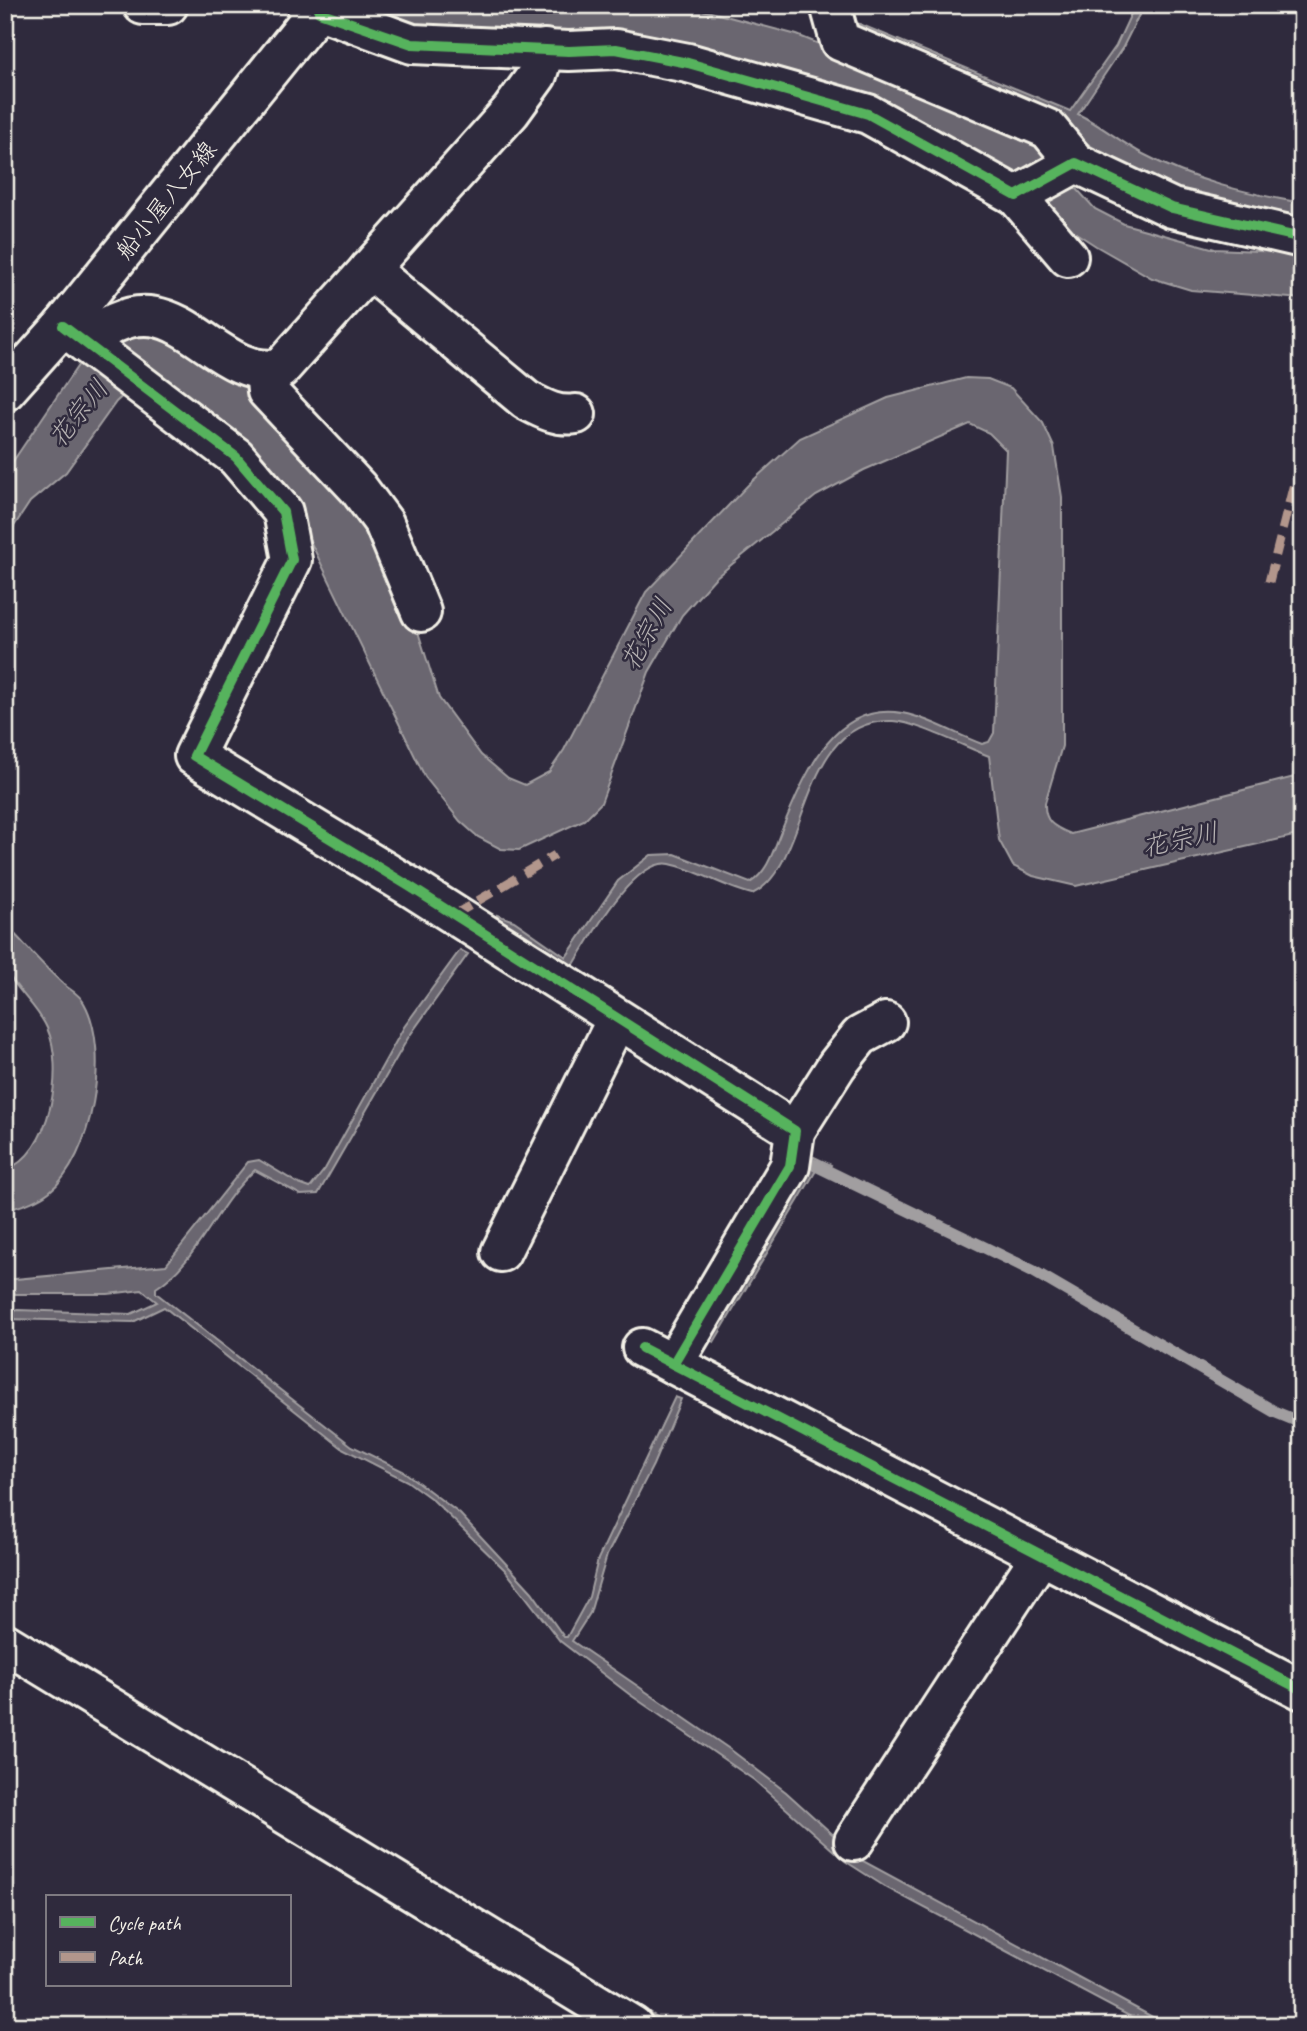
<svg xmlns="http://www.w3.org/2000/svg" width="1307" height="2031" viewBox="0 0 1307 2031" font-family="Caveat,'Klee One',sans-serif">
	<rect width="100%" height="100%" fill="#2f2a3d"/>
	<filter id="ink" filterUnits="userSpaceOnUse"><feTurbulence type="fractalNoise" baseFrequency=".0143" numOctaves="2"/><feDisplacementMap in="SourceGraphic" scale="14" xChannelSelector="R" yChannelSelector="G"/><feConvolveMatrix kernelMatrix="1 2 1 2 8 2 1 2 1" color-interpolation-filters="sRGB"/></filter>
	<g filter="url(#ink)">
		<g fill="#6a6670" stroke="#a19ea0" stroke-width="2">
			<polygon points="334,5 684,5 797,35 1040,134 1057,167 1095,209 1124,224 1215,249 1302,253 1302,299 1191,290 1152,278 1096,246 879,105 411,30"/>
			<path d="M837,5H852L857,23L1070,111L1116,46L1135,5H1144L1123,47L1078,114C1101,125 1120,142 1143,154C1194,181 1245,193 1302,203V226L1214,208L1134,175L1058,124L857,36Z"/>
			<path d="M152,327L241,380L296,432L375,529L414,619L439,698L481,755L508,778L525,785L549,772L564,750L646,592L748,485L800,438L888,398L966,378L988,379L1011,388L1043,423L1054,447L1062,497V746L1045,803C1044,823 1055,827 1071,834L1302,775V834L1076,886L1033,876L1013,866L999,840L989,756C965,747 916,722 893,721C796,717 812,867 752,894C723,887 698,870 670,864C634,857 589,940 573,966L565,968L498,924L497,915L514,921L566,957L618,881L651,855L675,854L750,883C769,871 774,848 782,829C804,778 832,701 902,713C929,718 957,735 982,744L989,742L994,733L1006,450L989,433L970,424L864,470L816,496L715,578L682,615L649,672L601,803L584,820L519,850L501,849L478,837L460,821L425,777L297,514L145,376L116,402L66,472L30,502L5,540V473L83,358Z"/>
			<path d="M5,924C24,943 41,964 61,982C69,990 78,992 84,1003C111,1051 93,1157 49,1192C36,1202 20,1206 5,1211V1170C51,1155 65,1067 47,1028C37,1006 18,992 7,972C1,961 5,937 5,924Z"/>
			<path d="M460,950L468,954L408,1038L318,1194L301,1195L255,1170C216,1204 199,1261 156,1288V1293L352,1446L403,1471L460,1514L532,1592L564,1637H567L589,1597L598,1559L675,1397L681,1399L653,1465L607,1555L590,1613L572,1641L731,1750L786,1792L861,1860L1169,2026H1148L887,1888L845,1861L754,1780L629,1694L560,1641L505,1570L433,1500L407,1481L342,1448L164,1307L133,1322L5,1319V1311L18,1310L131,1314L157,1302L142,1290L108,1294H5V1280L166,1265L248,1162L259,1160L299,1184L310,1188L325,1169L404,1027Z"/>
			<polygon points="814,1157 831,1165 827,1173 817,1169 714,1342 707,1339"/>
		</g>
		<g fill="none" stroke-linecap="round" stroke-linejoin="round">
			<g stroke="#a19ea0" stroke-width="12">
				<polyline points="815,1165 1033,1271 1275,1412 1302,1423"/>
				<polyline points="638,2011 662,2026"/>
			</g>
			<defs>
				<g id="minor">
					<polyline points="143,5 168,5"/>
					<polyline points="306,5 412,44 569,51 616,49 688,63 868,114 1016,196 1076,163 1172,208 1302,238"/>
					<polyline points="830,5 840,41 1048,129 1076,163"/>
					<polyline points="1016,196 1068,257"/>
					<path d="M369,269L526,400C543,409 557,417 576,414"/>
					<polyline points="63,326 236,457 283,512 292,560 194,756 409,886 795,1131 790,1166 673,1364"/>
					<path d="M85,343C175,265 207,381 280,369L511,111L537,75L545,49"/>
					<polyline points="265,371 267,391 358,488 384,523 421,612"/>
					<polyline points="795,1131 837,1065 860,1036 886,1022"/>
					<polyline points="501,1252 617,1019"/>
					<polyline points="642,1348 1302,1690"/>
					<polyline points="5,1643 633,2026"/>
					<polyline points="854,1841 1041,1555"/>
				</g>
				<polyline id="major" points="5,391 63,326 322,5"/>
			</defs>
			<use href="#minor" stroke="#f4f1e8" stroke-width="44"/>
			<use href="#major" stroke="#f4f1e8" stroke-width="44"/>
			<use href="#minor" stroke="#2f2a3d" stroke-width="38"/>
			<use href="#major" stroke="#2f2a3d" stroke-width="38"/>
			<g stroke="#b2968c" stroke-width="9" stroke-dasharray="18 9" stroke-linecap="butt">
				<polyline points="1269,582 1302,452"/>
				<polyline points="454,915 555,855"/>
			</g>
			<defs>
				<g id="cycleway">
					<polyline points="319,12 412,44 569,51 616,49 688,63 868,114 1016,196 1076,163 1172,208 1302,238"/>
					<polyline points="63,326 236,457 283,512 292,560 194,756 409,886 795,1131 790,1166 673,1364"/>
					<polyline points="642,1348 1302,1690"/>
				</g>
			</defs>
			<use href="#cycleway" stroke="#2f2a3d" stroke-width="15"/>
			<use href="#cycleway" stroke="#56b35d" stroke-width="10"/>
		</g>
	</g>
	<g text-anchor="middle" stroke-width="5" stroke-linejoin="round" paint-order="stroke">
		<g font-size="24" fill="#f4f1e8" stroke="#2f2a3d">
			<text transform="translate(166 200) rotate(-51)" y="8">船小屋八女線</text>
		</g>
		<g font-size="26" font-style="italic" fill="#b6b2b2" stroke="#2f2a3d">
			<text transform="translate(78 413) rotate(-51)" y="9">花宗川</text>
			<text transform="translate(646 634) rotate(-61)" y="9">花宗川</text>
			<text transform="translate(1180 839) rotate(-12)" y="9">花宗川</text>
		</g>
	</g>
	<rect width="1307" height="2031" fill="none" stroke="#2f2a3d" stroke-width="28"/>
	<rect x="14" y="14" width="1279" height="2003" fill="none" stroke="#f4f1e8" stroke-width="2.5" filter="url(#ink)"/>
	<rect x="46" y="1895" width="245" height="91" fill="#2f2a3d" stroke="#7e7a81" stroke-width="2"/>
	<rect x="60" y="1917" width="35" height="10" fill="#56b35d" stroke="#7e7a81" stroke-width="2"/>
	<text x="108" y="1930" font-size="21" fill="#f4f1e8">Cycle path</text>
	<rect x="60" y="1952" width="35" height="10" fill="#b2968c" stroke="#7e7a81" stroke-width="2"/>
	<text x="108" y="1965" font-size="21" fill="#f4f1e8">Path</text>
</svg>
